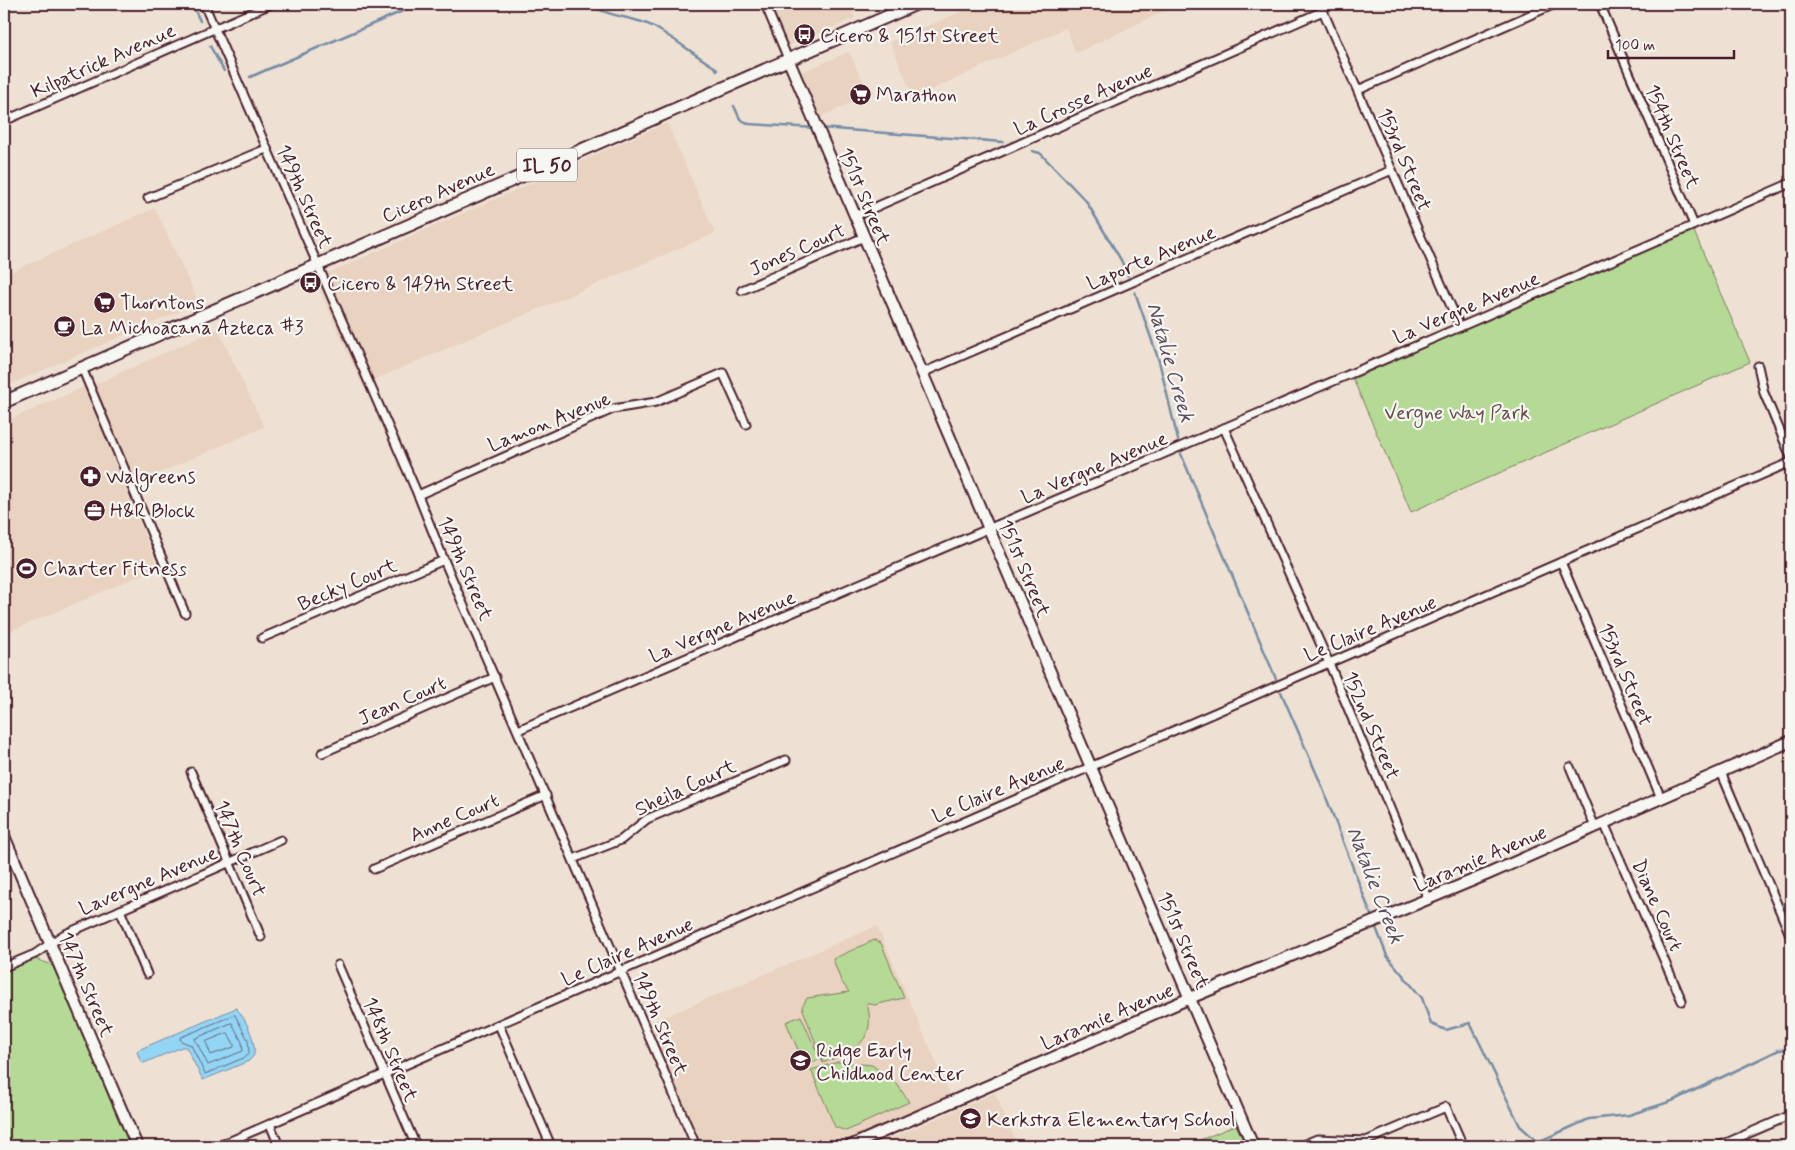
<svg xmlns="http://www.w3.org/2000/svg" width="1795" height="1150" viewBox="0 0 1795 1150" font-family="Mynerve,sans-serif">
	<rect width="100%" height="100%" fill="#eee1d4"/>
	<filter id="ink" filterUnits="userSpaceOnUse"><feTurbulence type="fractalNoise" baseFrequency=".02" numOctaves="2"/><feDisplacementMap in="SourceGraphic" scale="10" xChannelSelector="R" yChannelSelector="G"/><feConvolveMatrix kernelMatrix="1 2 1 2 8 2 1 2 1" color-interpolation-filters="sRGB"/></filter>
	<g filter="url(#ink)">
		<g fill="#e9d2bf">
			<polygon points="771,4 849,4 855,18 788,46"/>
			<polygon points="979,4 1179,4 1076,53 1066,28 914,98 890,42"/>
			<polygon points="849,52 869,94 821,117 802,72"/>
			<polygon points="667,123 715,233 362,385 315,279"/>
			<polygon points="155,208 199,303 4,387 4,275"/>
			<polygon points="218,329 264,427 134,484 93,385"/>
			<polygon points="84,387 158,568 4,634 4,422"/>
			<polygon points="877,926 952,1099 842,1146 702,1146 648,1024"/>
			<polygon points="995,1093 1018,1146 874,1146"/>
		</g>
		<g fill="#b4da96" stroke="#7f7c60">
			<polygon points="1693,229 1750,362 1411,512 1353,379"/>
			<path d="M874,940L881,943L904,998L874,1005L867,1003C877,1042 855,1050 823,1063L802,1007L807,998L849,992L841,981L833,959Z"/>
			<polygon points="35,959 50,964 54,968 130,1146 4,1146 4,970 29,960"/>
			<polygon points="801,1016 820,1059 805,1066 786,1022"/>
			<polygon points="838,1062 872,1065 897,1084 909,1102 846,1131 835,1127 811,1070"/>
			<polygon points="1236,1125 1246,1146 1186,1146"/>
		</g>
		<path fill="#93d5f5" stroke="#768ca4" d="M236,1008C246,1019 256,1040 254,1055L249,1061L203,1080L186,1047H182L144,1063L141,1062L137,1052L138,1050Z"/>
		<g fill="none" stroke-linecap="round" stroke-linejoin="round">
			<g stroke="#67687c" stroke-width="1">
				<polygon points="235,1015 248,1040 249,1053 246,1057 205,1074 191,1045 181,1041 180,1038"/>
				<polygon points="232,1023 242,1042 243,1051 208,1065 195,1039"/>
				<polygon points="228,1033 234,1044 234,1047 211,1055 206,1042"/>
			</g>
			<g stroke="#768ca4" stroke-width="2.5">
				<polyline points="192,4 200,21"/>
				<path d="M591,4C608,18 634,16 654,27C675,39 695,55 716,68L717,71"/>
				<polyline points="210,46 224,71"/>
				<polyline points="250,77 419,4"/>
				<polyline points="734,106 740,119 749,124 816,128"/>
				<polyline points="821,128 1003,142"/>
				<polyline points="1032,151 1040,153 1086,201 1121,260 1128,276"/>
				<polyline points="1135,292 1159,361 1178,440"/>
				<polyline points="1181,454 1276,679"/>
				<polyline points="1281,692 1321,784 1373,920"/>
				<polyline points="1375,925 1387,956 1422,998 1431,1024 1446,1030 1470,1023 1520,1126 1538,1142 1589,1119 1629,1115 1672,1101 1779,1050 1791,1049"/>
			</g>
			<defs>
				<g id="street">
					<polyline points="204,4 418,495 444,560 696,1146"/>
					<polyline points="765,4 788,59"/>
					<polyline points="1320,4 1460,327"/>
					<polyline points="1600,4 1694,225"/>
					<polyline points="1358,90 1555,4"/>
					<polyline points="4,121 271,4"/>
					<polyline points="148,198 266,149"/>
					<polyline points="855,216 1323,11"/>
					<polyline points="742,290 864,237"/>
					<polyline points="1758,366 1764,393 1791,457"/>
					<polyline points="82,368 185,613"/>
					<polyline points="922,373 1392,170"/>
					<polyline points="1224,428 1329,663 1428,899"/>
					<polyline points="418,495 613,409 656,402 723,373 746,424"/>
					<polyline points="1561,562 1661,798"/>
					<polyline points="262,638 444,560"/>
					<polyline points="518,730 1460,327 1791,183"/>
					<polyline points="322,753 495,677"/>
					<polyline points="1570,767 1595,827"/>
					<polyline points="191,772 261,937"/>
					<polyline points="1721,772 1791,937"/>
					<polyline points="1604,823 1682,1001"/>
					<polyline points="573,859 621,840 647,819 786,760"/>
					<polyline points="374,869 546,795"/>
					<polyline points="120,910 147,974"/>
					<polyline points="338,965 416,1146"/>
					<polyline points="4,967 35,954 63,935 281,840"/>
					<polyline points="499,1025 551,1146"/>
					<polyline points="1788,1117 1791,1126"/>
					<polyline points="270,1124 279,1146"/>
					<polyline points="219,1146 1791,462"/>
					<polyline points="1300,1146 1317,1139 1366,1141 1446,1107 1463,1146"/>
					<polyline points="1719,1146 1791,1115"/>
				</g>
				<g id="secondary">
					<polyline points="788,59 1253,1146"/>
					<polyline points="4,836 137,1146"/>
					<polyline points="850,1146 1190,998 1488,874 1791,741"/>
				</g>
				<polyline id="primary" points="4,402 916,4"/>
			</defs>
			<use href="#street" stroke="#4a1f2b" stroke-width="11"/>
			<use href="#secondary" stroke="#4a1f2b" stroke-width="14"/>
			<use href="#primary" stroke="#4a1f2b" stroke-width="15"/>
			<use href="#street" stroke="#f6f6f2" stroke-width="7"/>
			<use href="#secondary" stroke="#f6f6f2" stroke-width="10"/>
			<use href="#primary" stroke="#f6f6f2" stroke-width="11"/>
		</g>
	</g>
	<defs>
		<symbol id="bus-disc" viewBox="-11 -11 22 22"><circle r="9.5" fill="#4a1f2b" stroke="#f6f6f2"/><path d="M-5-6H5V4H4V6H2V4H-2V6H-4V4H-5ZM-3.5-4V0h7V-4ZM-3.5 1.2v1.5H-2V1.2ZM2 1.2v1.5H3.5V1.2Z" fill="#fff"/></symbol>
		<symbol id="supermarket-disc" viewBox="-11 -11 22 22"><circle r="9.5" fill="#4a1f2b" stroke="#f6f6f2"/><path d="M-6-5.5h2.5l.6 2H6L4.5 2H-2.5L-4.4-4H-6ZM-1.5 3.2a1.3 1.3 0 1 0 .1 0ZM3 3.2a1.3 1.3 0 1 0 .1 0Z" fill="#fff"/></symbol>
		<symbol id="cafe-disc" viewBox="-11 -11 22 22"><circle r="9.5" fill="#4a1f2b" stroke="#f6f6f2"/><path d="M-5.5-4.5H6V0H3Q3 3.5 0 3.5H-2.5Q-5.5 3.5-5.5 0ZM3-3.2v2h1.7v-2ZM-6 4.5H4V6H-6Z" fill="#fff"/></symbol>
		<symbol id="pharmacy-disc" viewBox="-11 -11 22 22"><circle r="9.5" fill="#4a1f2b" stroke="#f6f6f2"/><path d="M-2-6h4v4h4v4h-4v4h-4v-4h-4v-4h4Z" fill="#fff"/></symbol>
		<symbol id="office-disc" viewBox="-11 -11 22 22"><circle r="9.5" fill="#4a1f2b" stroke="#f6f6f2"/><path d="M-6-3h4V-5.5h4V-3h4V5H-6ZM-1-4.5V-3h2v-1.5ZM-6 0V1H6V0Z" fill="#fff"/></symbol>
		<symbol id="stadium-disc" viewBox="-11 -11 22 22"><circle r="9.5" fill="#4a1f2b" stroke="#f6f6f2"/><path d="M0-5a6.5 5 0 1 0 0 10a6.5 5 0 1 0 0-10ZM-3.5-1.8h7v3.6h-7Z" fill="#fff"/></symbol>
		<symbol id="school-disc" viewBox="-11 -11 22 22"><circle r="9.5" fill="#4a1f2b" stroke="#f6f6f2"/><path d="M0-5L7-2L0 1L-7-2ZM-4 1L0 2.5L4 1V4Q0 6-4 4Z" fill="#fff"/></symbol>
	</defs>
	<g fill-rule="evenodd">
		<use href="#bus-disc" x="792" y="22" width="25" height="25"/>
		<use href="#supermarket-disc" x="848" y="82" width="25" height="25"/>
		<use href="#bus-disc" x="298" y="270" width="25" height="25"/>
		<use href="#supermarket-disc" x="92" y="290" width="25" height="25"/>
		<use href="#cafe-disc" x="52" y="314" width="25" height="25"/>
		<use href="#pharmacy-disc" x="78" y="464" width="25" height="25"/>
		<use href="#office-disc" x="82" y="498" width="25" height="25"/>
		<use href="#stadium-disc" x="14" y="556" width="25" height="25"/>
		<use href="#school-disc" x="788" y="1048" width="25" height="25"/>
		<use href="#school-disc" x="958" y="1106" width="25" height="25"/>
	</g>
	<g text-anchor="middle" stroke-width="4.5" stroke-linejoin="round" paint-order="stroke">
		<rect fill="#f6f6f2" stroke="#7e6067" stroke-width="1" x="517" y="148.5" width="60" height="33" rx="4"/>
		<g font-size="19" font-weight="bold" fill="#4a1f2b">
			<text x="547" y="172">IL 50</text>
		</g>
		<g font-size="20" fill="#4a1f2b" stroke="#f6f6f2" text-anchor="start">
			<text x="820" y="42">Cicero &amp; 151st Street</text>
			<text x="876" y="101">Marathon</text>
			<text x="327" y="290">Cicero &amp; 149th Street</text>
			<text x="120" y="309">Thorntons</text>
			<text x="81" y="334">La Michoacana Azteca #3</text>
			<text x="106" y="483">Walgreens</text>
			<text x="110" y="517">H&amp;R Block</text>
			<text x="43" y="575">Charter Fitness</text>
			<text x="816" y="1057">Ridge Early<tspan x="816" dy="23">Childhood Center</tspan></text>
			<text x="987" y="1126">Kerkstra Elementary School</text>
		</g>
		<g font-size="20" fill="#4a1f2b" stroke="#f6f6f2">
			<text transform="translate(103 60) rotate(-24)" y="7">Kilpatrick Avenue</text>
			<text transform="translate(1083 99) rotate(-24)" y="7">La Crosse Avenue</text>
			<text transform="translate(1673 136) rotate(67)" y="7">154th Street</text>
			<text transform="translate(1405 159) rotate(67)" y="7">153rd Street</text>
			<text transform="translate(438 192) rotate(-24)" y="7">Cicero Avenue</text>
			<text transform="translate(305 196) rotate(66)" y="7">149th Street</text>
			<text transform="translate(865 196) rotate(67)" y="7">151st Street</text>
			<text transform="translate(797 249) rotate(-24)" y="7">Jones Court</text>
			<text transform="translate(1151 257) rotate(-23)" y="7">Laporte Avenue</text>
			<text transform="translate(1466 307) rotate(-23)" y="7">La Vergne Avenue</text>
			<text transform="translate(549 421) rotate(-22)" y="7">Lamon Avenue</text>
			<text transform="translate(1094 467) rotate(-23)" y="7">La Vergne Avenue</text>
			<text transform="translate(466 568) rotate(67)" y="7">149th Street</text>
			<text transform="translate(1025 568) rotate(67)" y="7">151st Street</text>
			<text transform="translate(347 584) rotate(-23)" y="7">Becky Court</text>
			<text transform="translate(722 626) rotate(-23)" y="7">La Vergne Avenue</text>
			<text transform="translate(1370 628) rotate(-23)" y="7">Le Claire Avenue</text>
			<text transform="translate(1626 674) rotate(67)" y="7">153rd Street</text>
			<text transform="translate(402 700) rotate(-24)" y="7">Jean Court</text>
			<text transform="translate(1372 725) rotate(67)" y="7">152nd Street</text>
			<text transform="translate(685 787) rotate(-25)" y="7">Sheila Court</text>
			<text transform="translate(998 789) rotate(-23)" y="7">Le Claire Avenue</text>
			<text transform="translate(454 817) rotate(-23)" y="7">Anne Court</text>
			<text transform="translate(241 848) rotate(67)" y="7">147th Court</text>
			<text transform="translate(1480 858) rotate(-23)" y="7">Laramie Avenue</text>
			<text transform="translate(148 880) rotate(-23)" y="7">Lavergne Avenue</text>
			<text transform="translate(1658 905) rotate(66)" y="7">Diane Court</text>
			<text transform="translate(1184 940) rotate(67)" y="7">151st Street</text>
			<text transform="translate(627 951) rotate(-24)" y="7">Le Claire Avenue</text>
			<text transform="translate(87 984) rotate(67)" y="7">147th Street</text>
			<text transform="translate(1107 1016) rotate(-23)" y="7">Laramie Avenue</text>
			<text transform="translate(661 1023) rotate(67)" y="7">149th Street</text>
			<text transform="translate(391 1049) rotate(67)" y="7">148th Street</text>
		</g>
		<g font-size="20" fill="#644e46" stroke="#f6f6f2">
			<text x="1457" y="419">Vergne Way Park</text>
		</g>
		<g font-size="21" font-style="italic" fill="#5c4c5e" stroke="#f6f6f2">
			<text transform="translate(1171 362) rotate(74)" y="7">Natalie Creek</text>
			<text transform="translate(1376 885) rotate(69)" y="7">Natalie Creek</text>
		</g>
	</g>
	<rect width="1795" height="1150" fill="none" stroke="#f6f6f2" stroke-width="20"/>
	<rect x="10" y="10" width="1775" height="1130" fill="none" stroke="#4a1f2b" stroke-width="2" filter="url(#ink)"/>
	<path d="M1608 50v8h126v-8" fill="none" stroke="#4a1f2b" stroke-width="2.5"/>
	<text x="1615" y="50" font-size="15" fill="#4a1f2b" stroke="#f6f6f2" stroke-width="4" paint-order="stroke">100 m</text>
</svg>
